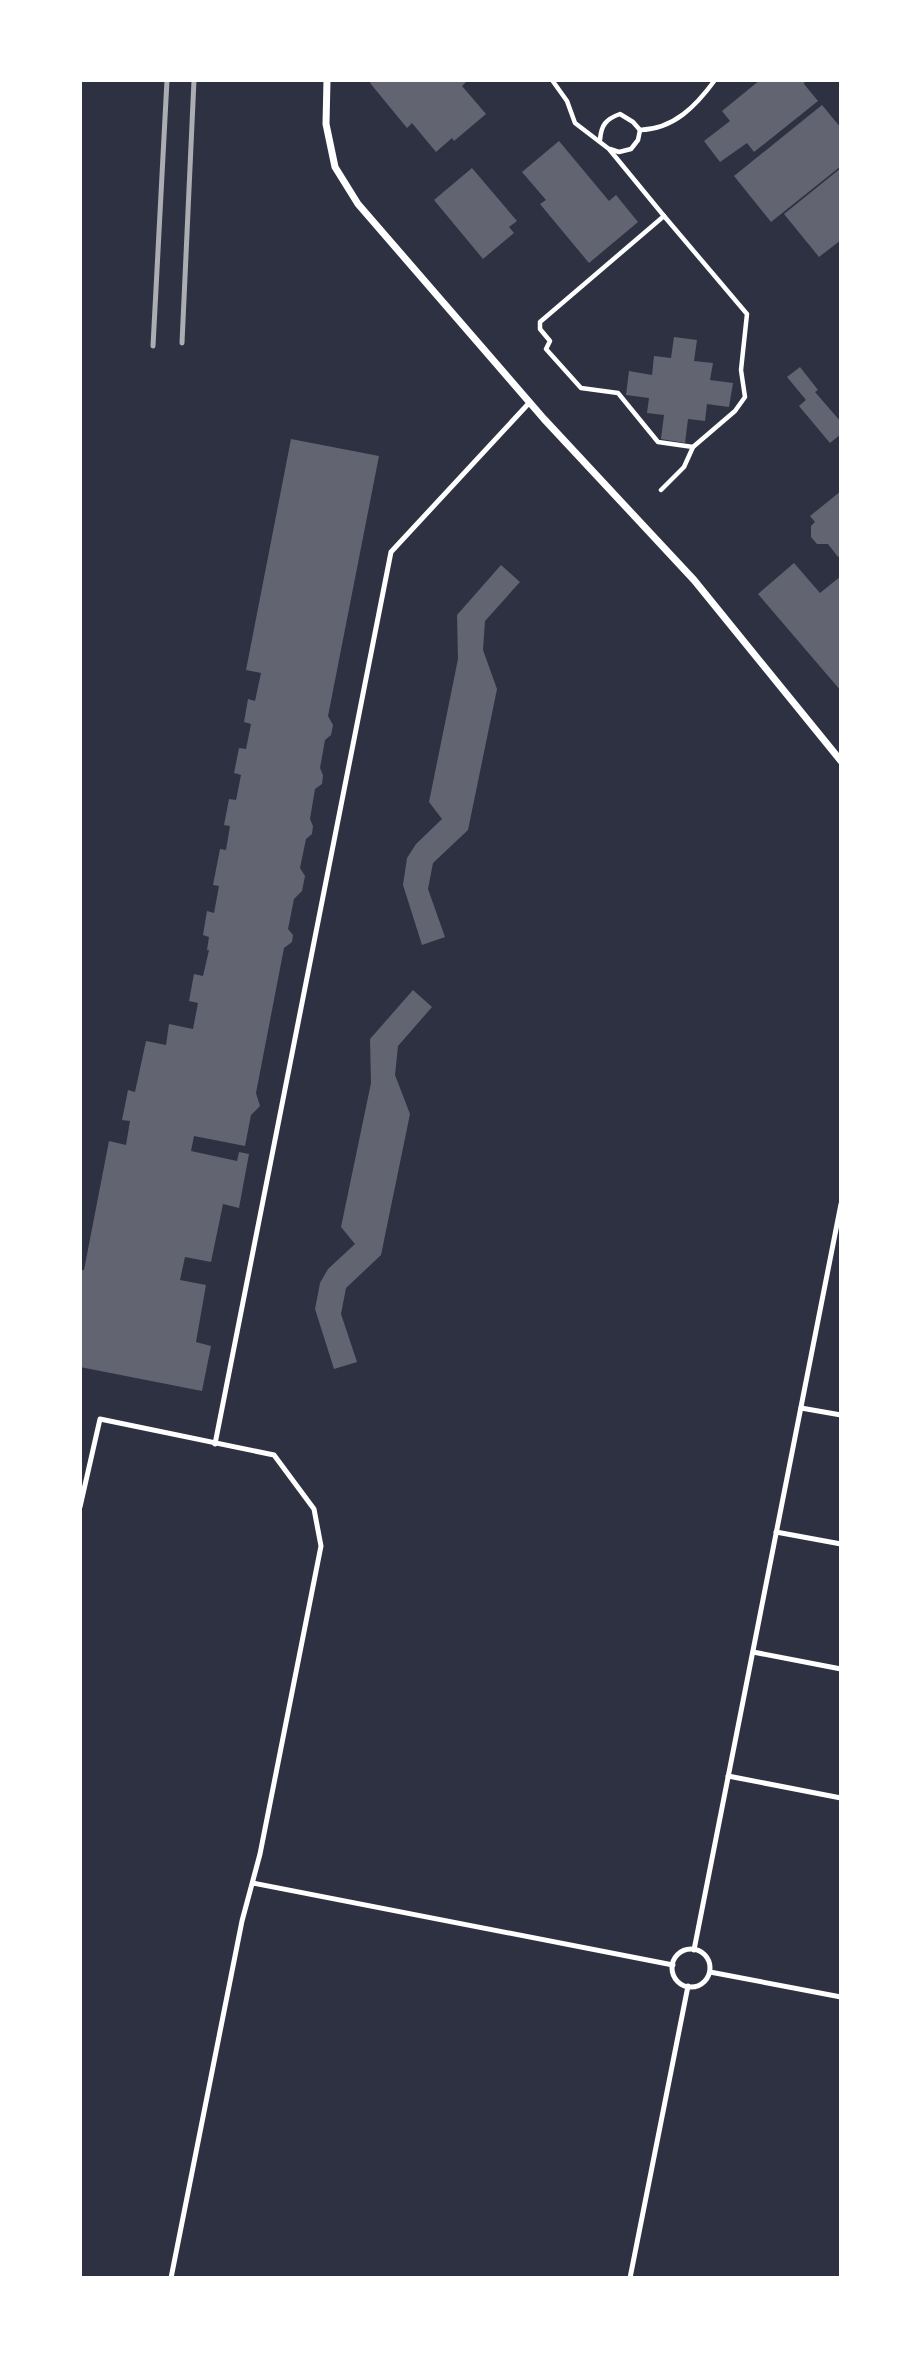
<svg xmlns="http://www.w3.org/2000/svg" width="921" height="2358" viewBox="0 0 921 2358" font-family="Cabin,sans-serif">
	<rect width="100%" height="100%" fill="#2d3142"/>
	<g fill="#626471">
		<polygon points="372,80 464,80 466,82 462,86 486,114 454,141 452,138 436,152 412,123 407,128 370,83"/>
		<polygon points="760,80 805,80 804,84 818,101 754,152 747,143 720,162 704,141 730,121 722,111"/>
		<polygon points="822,105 841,128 841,166 771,222 734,176"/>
		<polygon points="559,141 609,201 616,195 638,222 589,263 540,204 546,200 522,172"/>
		<polygon points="472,168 517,221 509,227 514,233 483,259 434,200"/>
		<polygon points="841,168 841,240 819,257 784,214"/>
		<polygon points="674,337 697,340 694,361 713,363 710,380 733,383 729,407 707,404 705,421 688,419 685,443 661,439 664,415 647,413 649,398 626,395 629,371 652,375 654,356 671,358"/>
		<polygon points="800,367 818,390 815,392 841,422 841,434 830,443 799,406 806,400 787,377"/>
		<polygon points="291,439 379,456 328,716 333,725 331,735 325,740 320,768 323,775 322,784 315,789 310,819 313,826 312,834 306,839 300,868 305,876 302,891 294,899 288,929 293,935 292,942 284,948 256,1093 260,1106 251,1115 245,1146 194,1136 191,1151 237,1161 239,1152 249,1154 239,1208 223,1204 211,1262 185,1257 180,1280 206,1285 196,1342 211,1346 202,1391 80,1367 80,1270 84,1270 109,1141 126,1145 130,1121 122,1120 128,1090 135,1092 146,1041 166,1045 169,1024 193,1029 198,1003 189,1001 194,974 203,976 209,950 207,950 209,937 203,935 207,911 214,913 219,886 213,885 220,849 226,850 230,826 224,825 229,799 236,800 241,775 234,773 239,748 246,749 251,724 244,722 248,699 255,701 261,673 246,670"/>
		<polygon points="841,491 841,555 838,557 828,544 817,544 811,537 811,526 815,522 810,516"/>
		<polygon points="794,563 820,593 841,576 841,691 758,594"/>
		<polygon points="501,565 520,582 485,621 483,650 497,689 468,830 433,863 428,889 445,937 422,945 403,885 407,858 416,844 442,819 429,802 458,659 457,615"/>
		<polygon points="413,990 432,1007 398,1046 395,1075 410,1114 381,1255 346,1288 341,1314 357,1362 334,1369 315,1309 320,1283 328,1269 355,1244 341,1227 371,1083 370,1039"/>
	</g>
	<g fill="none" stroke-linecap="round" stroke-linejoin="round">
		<g stroke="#fff" stroke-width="4.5">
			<polyline points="552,80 567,101 575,123 609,149 664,216 540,322 540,329 550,341 546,349 581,388 618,393 658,442 693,447 684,467 661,490"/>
			<path d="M600,140C601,125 606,119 620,114L633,122L640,130C674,129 696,106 715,80"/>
			<polyline points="610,149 619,152 631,149 638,140 640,130"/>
			<polyline points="664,216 747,314 741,370 745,397 735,411 693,447"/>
		</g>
		<g stroke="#fff" stroke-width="5">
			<polyline points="801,1408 841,1415"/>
			<polyline points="215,1444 391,552 530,402"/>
			<polyline points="80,1507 100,1419 274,1455 314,1509 321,1546 260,1854 242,1921 171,2278"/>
			<polyline points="776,1532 841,1544"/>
			<polyline points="753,1652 841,1669"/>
			<polyline points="728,1776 841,1798"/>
			<polyline points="253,1883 673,1965"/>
			<circle cx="691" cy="1968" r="19"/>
			<polyline points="694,1950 841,1204"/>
			<polyline points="710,1972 841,1997"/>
			<polyline points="630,2278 688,1986"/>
		</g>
		<polyline stroke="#fff" stroke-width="7" points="327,80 326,124 335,167 358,204 544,419 694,580 841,761"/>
		<g stroke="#abadb3" stroke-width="5">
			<polyline points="182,343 194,80"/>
			<polyline points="153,346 167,80"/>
		</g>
	</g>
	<rect width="921" height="2358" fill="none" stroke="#ffffff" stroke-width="164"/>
</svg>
